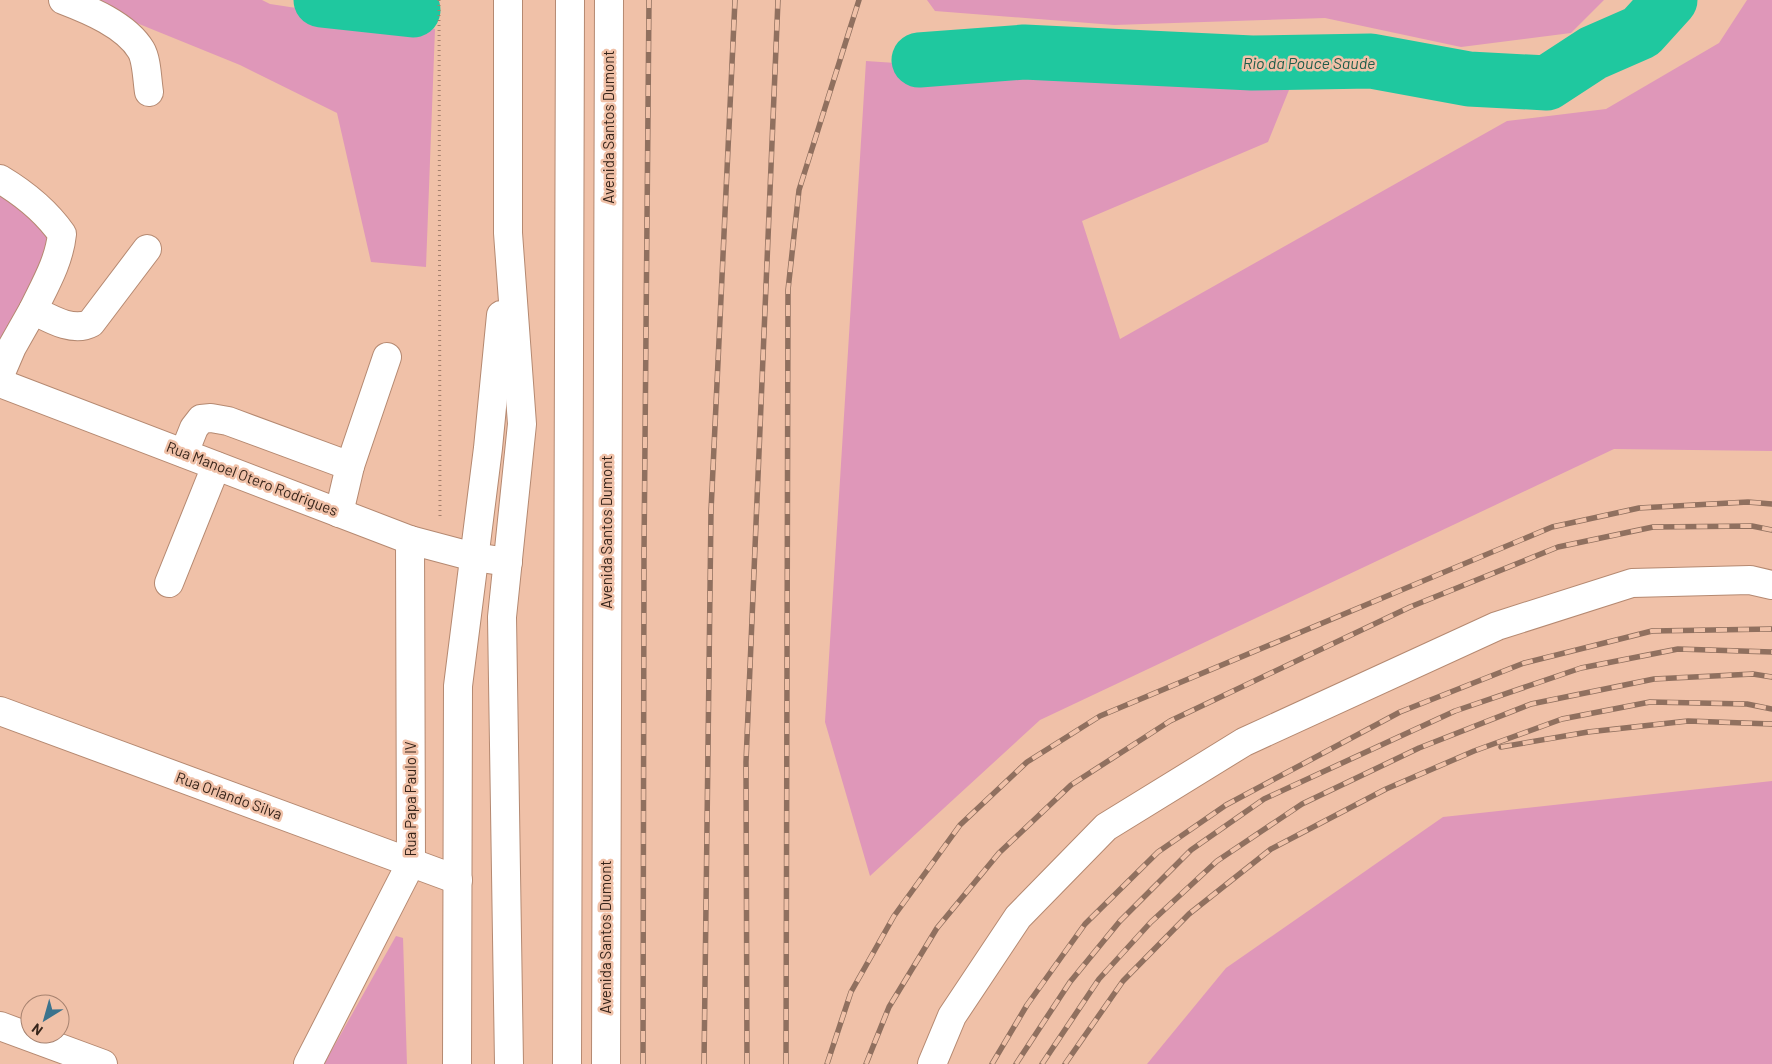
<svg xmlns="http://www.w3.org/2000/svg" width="1772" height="1064" viewBox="0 0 1772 1064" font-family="Barlow,sans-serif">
	<rect width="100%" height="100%" fill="#f0c1a8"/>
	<g fill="#df97b9">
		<polygon points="80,0 262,0 270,4 435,29 426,267 371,262 337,113 240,65"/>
		<polygon points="927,0 1604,0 1571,33 1461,47 1325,18 1114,25 935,11"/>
		<polygon points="1747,0 1772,0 1772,451 1614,449 1040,720 870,876 825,722 866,61 970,68 1293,80 1268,142 1082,221 1120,339 1507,121 1606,109 1719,43"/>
		<polygon points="0,186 58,243 35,290 0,340"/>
		<polygon points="1772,781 1772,1064 1147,1064 1226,968 1443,817"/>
		<polygon points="396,936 403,938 407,1064 324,1064"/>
	</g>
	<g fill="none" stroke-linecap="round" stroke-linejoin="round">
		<g stroke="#1fc89f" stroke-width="55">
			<polyline points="321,0 413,10"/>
			<polyline points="919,60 1024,52 1252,63 1371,61 1469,79 1547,83 1593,53 1641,32 1670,0"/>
		</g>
		<defs>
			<g id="minor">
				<path d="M63,0C89,10 126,25 141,50C147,60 147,80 149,92"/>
				<path d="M0,179C25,194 46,211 62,234C59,262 45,285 33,310"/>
				<path d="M0,375L12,347L33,310C49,318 73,333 91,323L147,249"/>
				<polyline points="0,383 410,540 474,557 508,562"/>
				<polyline points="184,453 194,428 201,419 211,418 228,421 350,466 339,513"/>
				<polyline points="350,466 387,357"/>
				<polyline points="169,583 216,466"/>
				<polyline points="0,711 458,880"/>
				<polyline points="0,1026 103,1064"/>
				<polyline points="308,1064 411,863 410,540"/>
				<polyline points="932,1064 952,1016 1018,917 1106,827 1244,742 1497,626 1632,583 1750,580 1772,585"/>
			</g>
			<g id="major">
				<polyline points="508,0 508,233 522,424 502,617 509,1064"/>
				<polyline points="457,1064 458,686 488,448 501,315"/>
				<polyline points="567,1064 570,0"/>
				<polyline points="606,1064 609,0"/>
			</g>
		</defs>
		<use href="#minor" stroke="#b58971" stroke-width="30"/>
		<use href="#major" stroke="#b58971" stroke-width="30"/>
		<polyline stroke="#a4816e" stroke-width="3" stroke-dasharray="1 4" stroke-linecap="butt" points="439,0 440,519"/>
		<use href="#minor" stroke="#fff" stroke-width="28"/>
		<use href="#major" stroke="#fff" stroke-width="28"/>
		<defs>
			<g id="rail">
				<polyline points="1501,747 1588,732 1688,721 1772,724"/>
				<polyline points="643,1064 644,554 649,0"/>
				<polyline points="704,1064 711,511 735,0"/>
				<polyline points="747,1064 746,762 778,0"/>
				<polyline points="786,1064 788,290 799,190 859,0"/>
				<polyline points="827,1064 851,992 894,916 960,825 1027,762 1100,716 1552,527 1639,508 1748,502 1772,504"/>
				<polyline points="866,1064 889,1007 937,928 999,853 1071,785 1170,721 1410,607 1558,547 1653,527 1752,526 1772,530"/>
				<polyline points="992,1064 1027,1005 1085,924 1158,852 1226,805 1400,712 1524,663 1652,631 1772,629"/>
				<polyline points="1016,1064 1070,982 1120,921 1191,850 1264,799 1455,711 1581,668 1678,649 1772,652"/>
				<polyline points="1042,1064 1099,979 1151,922 1217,861 1302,804 1419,748 1531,704 1654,679 1753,674 1772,677"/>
				<polyline points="1065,1064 1123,981 1189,914 1271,849 1386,789 1474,751 1562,719 1650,702 1747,704 1772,709"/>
			</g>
		</defs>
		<use href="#rail" stroke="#90705f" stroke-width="5.5"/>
		<use href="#rail" stroke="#f0c1a8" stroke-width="4" stroke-dasharray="11" stroke-linecap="butt"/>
	</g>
	<g text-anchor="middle" stroke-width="5" stroke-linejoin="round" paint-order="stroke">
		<g font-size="15" fill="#36241a" stroke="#f0c1a8">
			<text transform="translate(609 127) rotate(-90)" y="5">Avenida Santos Dumont</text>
			<text transform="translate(252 479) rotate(21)" y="5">Rua Manoel Otero Rodrigues</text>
			<text transform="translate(607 532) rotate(-90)" y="5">Avenida Santos Dumont</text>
			<text transform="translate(229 796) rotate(20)" y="5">Rua Orlando Silva</text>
			<text transform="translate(411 799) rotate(-90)" y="5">Rua Papa Paulo IV</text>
			<text transform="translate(606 937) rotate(-90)" y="5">Avenida Santos Dumont</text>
		</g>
		<g font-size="16" font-style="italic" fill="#205c4a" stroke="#f0c1a8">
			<text x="1309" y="69">Rio da Pouce Saude</text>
		</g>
	</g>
	<g transform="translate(45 1019) rotate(217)"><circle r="24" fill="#f0c1a8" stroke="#a6826f"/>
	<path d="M0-4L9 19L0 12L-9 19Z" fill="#3b738d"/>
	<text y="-8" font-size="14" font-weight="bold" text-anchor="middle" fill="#36241a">N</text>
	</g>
</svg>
